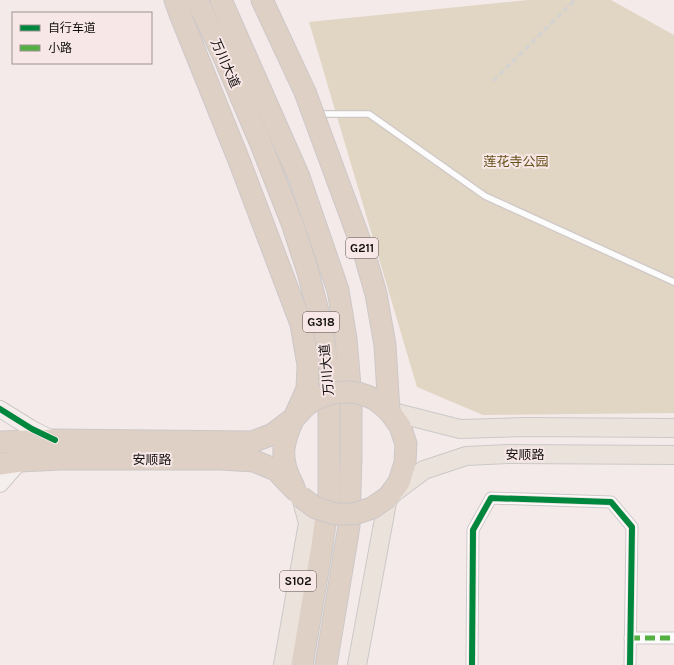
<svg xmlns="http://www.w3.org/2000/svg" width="674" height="665" viewBox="0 0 674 665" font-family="Karla,'Noto Sans SC',sans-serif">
	<rect width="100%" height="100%" fill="#f4eaea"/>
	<polygon fill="#e1d5c3" points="528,0 611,0 674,35 674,413 483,415 417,387 309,22"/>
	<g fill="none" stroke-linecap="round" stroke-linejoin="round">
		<defs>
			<polyline id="lane" points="320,114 369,114 485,196 674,282"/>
			<g id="street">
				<polyline points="630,638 674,638"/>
				<polyline points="472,665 473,530 491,498 611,502 632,527 630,665"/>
			</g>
			<g id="secondary">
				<polyline points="0,409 32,429 54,440"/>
				<polyline points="0,484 20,461"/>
			</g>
			<g id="primary">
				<polyline points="389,411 460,429 528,427 674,428"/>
				<polyline points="283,665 308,523 301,497"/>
				<polyline points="357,665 388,497 424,470 466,456 508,454 674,455"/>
			</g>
			<g id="highway">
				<polyline points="175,0 180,14 240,163"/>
				<polyline points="197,0 224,57 261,144 292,223 308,272 322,327 329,378 329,494 322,546 302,665"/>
				<polyline points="221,0 299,177 338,290 346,339 351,398 351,455 349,526 326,665"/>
				<polyline points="262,0 305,92"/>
				<polyline points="0,442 55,440 252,442 273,434 294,418"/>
				<polyline points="0,464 20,461 61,459 220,459 254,461 276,470 295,490"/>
				<path d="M293,485C279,459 282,443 294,418"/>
				<polyline points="388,497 399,482 405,463 406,444 400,426 389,411"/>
			</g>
		</defs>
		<use href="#lane" stroke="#cfc8c8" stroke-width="8"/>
		<use href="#street" stroke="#cfc8c8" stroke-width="13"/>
		<use href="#secondary" stroke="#cfc8c8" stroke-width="18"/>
		<use href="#primary" stroke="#ccc8c8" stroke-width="20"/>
		<use href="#highway" stroke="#ccc8c8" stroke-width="23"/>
		<use href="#lane" stroke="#fdfcfc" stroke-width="5.5"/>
		<use href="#street" stroke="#fdfcfc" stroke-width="11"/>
		<use href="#secondary" stroke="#f4efec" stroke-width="16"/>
		<use href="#primary" stroke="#ebe2dc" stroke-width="18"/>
		<use href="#highway" stroke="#dfd0c5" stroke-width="21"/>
		<polyline stroke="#d5d2d2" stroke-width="3" stroke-dasharray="6 3" stroke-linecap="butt" points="493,81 575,0"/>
		<defs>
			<g id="highway-bridge">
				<polyline points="305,92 364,252 376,294 385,345 389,411"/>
				<polyline points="240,163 301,324 308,365 307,389 294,418"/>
				<path d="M296,416C300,412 303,408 307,405C326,390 353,388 374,399C380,402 384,407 389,411"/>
				<polyline points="301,497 316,508 335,514 354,514 372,508 388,497"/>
			</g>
		</defs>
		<use href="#highway-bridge" stroke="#ccc8c8" stroke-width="23" stroke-linecap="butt"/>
		<use href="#highway-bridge" stroke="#dfd0c5" stroke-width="21"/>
		<polyline stroke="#55b044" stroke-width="5" stroke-dasharray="10 5" stroke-linecap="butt" points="630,638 674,638"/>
		<defs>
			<g id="cycleway">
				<polyline points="0,409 32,429 55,440"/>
				<polyline points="472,665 473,530 491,498 611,502 632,527 630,665"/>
			</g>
		</defs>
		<use href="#cycleway" stroke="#f7e7e7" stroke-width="8"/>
		<use href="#cycleway" stroke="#00873e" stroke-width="6"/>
	</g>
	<g text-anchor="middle" stroke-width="4" stroke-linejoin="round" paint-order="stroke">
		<g fill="#f7e7e7" stroke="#585050" stroke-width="1">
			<rect x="346" y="238" width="32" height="20" rx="3"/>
			<rect x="303" y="312" width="36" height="20" rx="3"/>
			<rect x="280" y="571" width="36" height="20" rx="3"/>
		</g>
		<g font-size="12" font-weight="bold" fill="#140f0f">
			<text x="362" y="252">G211</text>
			<text x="321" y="326">G318</text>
			<text x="298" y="585">S102</text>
		</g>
		<g font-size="13" fill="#140f0f" stroke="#f7e7e7">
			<text transform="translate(226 63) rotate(66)" y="5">万川大道</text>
			<text transform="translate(326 370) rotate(-95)" y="5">万川大道</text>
			<text x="525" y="459">安顺路</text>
			<text x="152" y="464">安顺路</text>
		</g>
		<g font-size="13" fill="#675019" stroke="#f7e7e7">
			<text x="516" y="166">莲花寺公园</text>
		</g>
	</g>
	<rect x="12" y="12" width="140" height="52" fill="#f7e7e7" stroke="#9c9191"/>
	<rect x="20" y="25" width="20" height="6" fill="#00873e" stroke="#9c9191"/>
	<text x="48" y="32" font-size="12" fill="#140f0f">自行车道</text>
	<rect x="20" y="45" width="20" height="6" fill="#55b044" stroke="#9c9191"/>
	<text x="48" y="52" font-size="12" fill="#140f0f">小路</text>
</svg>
